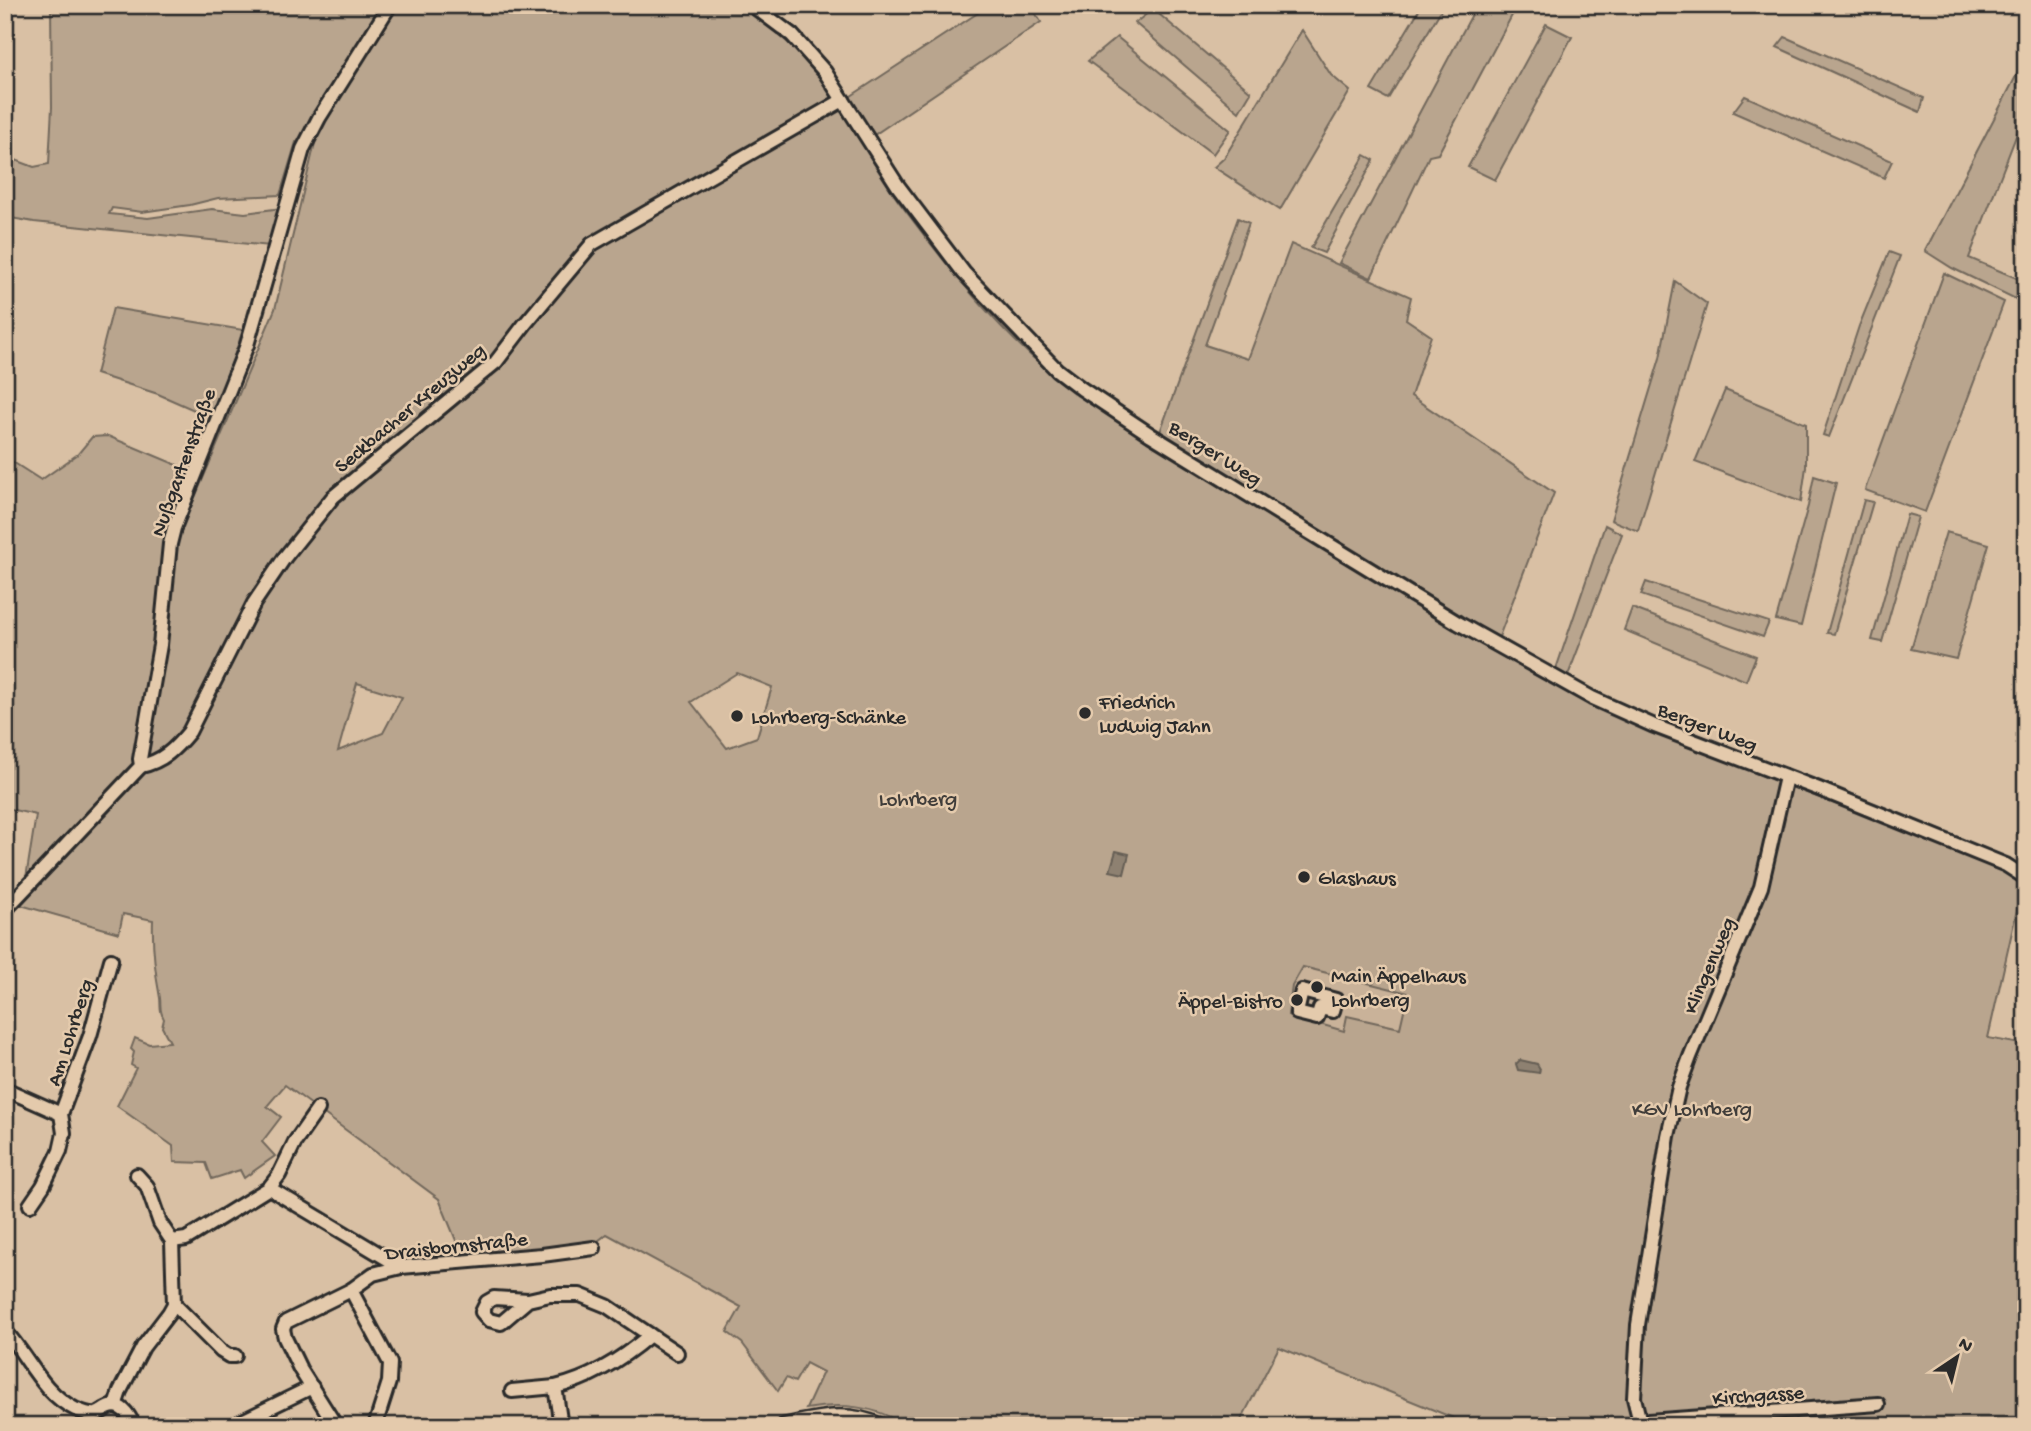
<svg xmlns="http://www.w3.org/2000/svg" width="2031" height="1431" viewBox="0 0 2031 1431" font-family="'Gochi Hand',sans-serif">
	<rect width="100%" height="100%" fill="#d9c0a4"/>
	<filter id="ink" filterUnits="userSpaceOnUse"><feTurbulence type="fractalNoise" baseFrequency=".0143" numOctaves="2"/><feDisplacementMap in="SourceGraphic" scale="14" xChannelSelector="R" yChannelSelector="G"/><feConvolveMatrix kernelMatrix="1 2 1 2 8 2 1 2 1" color-interpolation-filters="sRGB"/></filter>
	<g filter="url(#ink)">
		<g fill="#c9b299">
			<polygon points="1304,967 1408,993 1400,1028 1347,1016 1344,1031 1288,1015 1292,986"/>
			<polygon points="1796,1416 1794,1426 1661,1426 1736,1422"/>
		</g>
		<g fill="#b9a58e" stroke="#72685c" stroke-width="2" fill-rule="evenodd">
			<path d="M51,5H741C776,31 808,57 832,93C856,130 876,171 902,206C946,265 997,329 1054,376C1088,403 1128,425 1165,449L1168,438L1160,432L1238,218L1249,223L1205,345L1248,359L1291,244L1411,297L1406,319L1431,336L1411,396L1554,493L1494,650L1589,704L1773,780L2003,868L2023,883L1988,1038L2026,1045V1426H1794L1796,1416L1638,1426H1473L1279,1347L1238,1426H904C878,1405 838,1403 806,1409L823,1372L806,1363L795,1382L786,1378L778,1391L742,1343L727,1332L741,1307L607,1234L594,1244L464,1260L439,1199L285,1085L267,1106L281,1117L262,1142L275,1156L244,1178L240,1170L212,1179L206,1163L174,1162L173,1146L117,1106L136,1068L131,1065L134,1052L131,1049L135,1038L149,1044L170,1042L162,1027L164,1019C159,1011 161,1006 160,998C155,972 152,947 153,920L123,914L119,933L17,904L23,897L36,815L5,808V457L41,480L78,454L92,437L108,436L189,470L173,497L190,509L275,309L315,143L296,142L280,195L218,198L190,205L142,212L112,208L109,214L148,218L212,209L245,213L282,208L270,246L34,222L5,217V156L34,167L49,164L52,107ZM737,673L772,687L757,737L727,748L691,702ZM357,683L402,697L383,733L338,751ZM1303,967L1408,993L1400,1028L1347,1016L1344,1031L1288,1015L1292,986Z"/>
			<polygon points="990,5 1030,5 1041,22 871,137 848,98"/>
			<polygon points="1422,5 1444,5 1388,99 1371,90"/>
			<polygon points="1477,5 1517,6 1438,154 1429,156 1371,278 1339,263"/>
			<polygon points="1153,9 1251,92 1239,112 1135,23"/>
			<polygon points="1546,24 1572,37 1495,180 1468,167"/>
			<polygon points="1302,30 1331,75 1350,91 1280,210 1214,167 1224,158"/>
			<polygon points="1117,37 1230,130 1213,154 1088,61"/>
			<polygon points="1785,37 1924,98 1920,112 1777,47"/>
			<polygon points="2026,57 2026,110 1969,258 2026,282 2026,304 1952,268 1925,251"/>
			<polygon points="1745,96 1892,161 1884,178 1733,112"/>
			<polygon points="1365,155 1374,160 1324,253 1311,248"/>
			<polygon points="1889,252 1900,256 1829,437 1823,435 1859,326"/>
			<polygon points="1944,273 2004,302 1925,512 1865,490"/>
			<polygon points="1675,281 1707,304 1638,531 1611,520 1660,358"/>
			<polygon points="113,308 243,330 220,397 210,417 158,394 96,374"/>
			<polygon points="1725,390 1806,424 1806,467 1801,502 1695,462"/>
			<polygon points="1814,476 1836,483 1801,626 1776,620 1808,506"/>
			<polygon points="1864,500 1873,502 1834,634 1827,633"/>
			<polygon points="1907,514 1918,517 1882,642 1872,640"/>
			<polygon points="1605,525 1622,534 1567,678 1555,672"/>
			<polygon points="1946,532 1989,544 1956,659 1911,649"/>
			<polygon points="1646,582 1769,622 1763,637 1641,595"/>
			<polygon points="1632,608 1756,656 1746,681 1624,630"/>
		</g>
		<g fill="#8e8171" stroke="#665f55" stroke-width="2">
			<polygon points="1116,851 1129,854 1124,874 1110,871"/>
			<polygon points="1520,1060 1537,1064 1540,1069 1539,1073 1518,1070 1516,1064"/>
		</g>
		<g fill="none" stroke-linecap="round" stroke-linejoin="round">
			<g stroke="#665f55" stroke-width="2.5">
				<polyline points="1645,1237 1648,1223"/>
				<polyline points="1643,1258 1644,1244"/>
				<polyline points="1633,1418 1634,1426"/>
			</g>
			<defs>
				<g id="minor">
					<polyline points="752,5 792,35 825,72 898,186 964,273 1057,370 1082,389 1151,435 1317,537 1458,623 1592,698 1652,725 1819,789 2006,865 2026,878"/>
					<path d="M141,766C163,761 175,749 189,732L254,603L285,557L333,497L496,362L525,324L592,244L843,100"/>
					<polyline points="5,910 141,766 140,759 160,645 170,544 174,528 247,345 303,149 319,118 390,5"/>
					<polygon points="1302,991 1336,1000 1333,1011 1320,1008 1317,1018 1297,1013"/>
					<polyline points="5,1089 61,1114"/>
					<polyline points="269,1188 401,1267"/>
					<polyline points="30,1205 43,1186 60,1151 64,1133 61,1114 90,1036 111,960"/>
					<polyline points="172,1241 186,1239 269,1188 279,1175 295,1142 318,1109"/>
					<polyline points="351,1290 390,1363 389,1382 375,1426"/>
					<polyline points="528,1300 501,1323 489,1320 482,1312 487,1302 494,1298 528,1300 550,1295 580,1295 607,1306 650,1335"/>
					<polyline points="174,1304 221,1351 229,1356 235,1356"/>
					<path d="M5,1331C29,1357 41,1392 75,1409C80,1411 89,1415 96,1414C101,1413 105,1408 110,1407C122,1403 130,1417 134,1426"/>
					<polyline points="512,1391 555,1387"/>
					<polyline points="115,1406 120,1391 143,1347 169,1313 174,1304 172,1241 160,1223 147,1186 137,1175"/>
					<polyline points="232,1426 312,1387"/>
					<polyline points="336,1426 300,1369 285,1338 283,1329 286,1322 351,1290 373,1274 401,1267 542,1255 594,1248"/>
					<path d="M561,1426L555,1387C590,1379 623,1358 650,1335L677,1353"/>
					<polyline points="1641,1426 1634,1398 1638,1325 1668,1136 1679,1087 1690,1057 1761,887 1786,777"/>
					<polyline points="1642,1426 1648,1421 1878,1404"/>
				</g>
				<path id="major" d="M784,1426C818,1418 848,1411 881,1426"/>
			</defs>
			<use href="#minor" stroke="#2b2b2b" stroke-width="18"/>
			<use href="#major" stroke="#2b2b2b" stroke-width="19"/>
			<use href="#minor" stroke="#e4caac" stroke-width="12"/>
			<use href="#major" stroke="#e4caac" stroke-width="14"/>
		</g>
	</g>
	<g fill="#2b2b2b" stroke="#e4caac" stroke-width="2.5">
		<circle cx="1085" cy="713" r="7"/>
		<circle cx="737" cy="716" r="7"/>
		<circle cx="1304" cy="877" r="7"/>
		<circle cx="1317" cy="987" r="7"/>
		<circle cx="1297" cy="1000" r="7"/>
	</g>
	<g text-anchor="middle" stroke-width="5" stroke-linejoin="round" paint-order="stroke">
		<g font-size="21" fill="#2b2b2b" stroke="#e4caac">
			<text transform="translate(409 407) rotate(-40)" y="7">Seckbacher Kreuzweg</text>
			<text transform="translate(1216 452) rotate(32)" y="7">Berger Weg</text>
			<text transform="translate(182 462) rotate(-70)" y="7">Nußgartenstraße</text>
			<text transform="translate(1708 726) rotate(21)" y="7">Berger Weg</text>
			<text transform="translate(1708 965) rotate(-67)" y="7">Klingenweg</text>
			<text transform="translate(69 1032) rotate(-72)" y="7">Am Lohrberg</text>
			<text transform="translate(456 1245) rotate(-6)" y="7">Draisbornstraße</text>
			<text transform="translate(1758 1394) rotate(-4)" y="7">Kirchgasse</text>
		</g>
		<g font-size="21" fill="#2b2b2b" stroke="#e4caac" text-anchor="start">
			<text x="1099" y="708">Friedrich<tspan x="1099" dy="24">Ludwig Jahn</tspan></text>
			<text x="751" y="723">Lohrberg-Schänke</text>
			<text x="1318" y="884">Glashaus</text>
			<text x="1331" y="982">Main Äppelhaus<tspan x="1331" dy="24">Lohrberg</tspan></text>
			<text x="1283" y="1007" text-anchor="end">Äppel-Bistro</text>
		</g>
		<g font-size="21" fill="#403d3a" stroke="#e4caac">
			<text x="918" y="805">Lohrberg</text>
			<text x="1692" y="1115">KGV Lohrberg</text>
		</g>
	</g>
	<rect width="2031" height="1431" fill="none" stroke="#e4caac" stroke-width="28"/>
	<rect x="14" y="14" width="2003" height="1403" fill="none" stroke="#2b2b2b" stroke-width="2.5" filter="url(#ink)"/>
	<g transform="translate(1957 1357) rotate(35)" stroke="#e4caac" stroke-width="5" paint-order="stroke">
	<path d="M0-5L12 26L0 18L-12 26Z" fill="#2b2b2b"/>
	<text y="-10" font-size="19" font-weight="bold" text-anchor="middle" fill="#2b2b2b">N</text>
	</g>
</svg>
